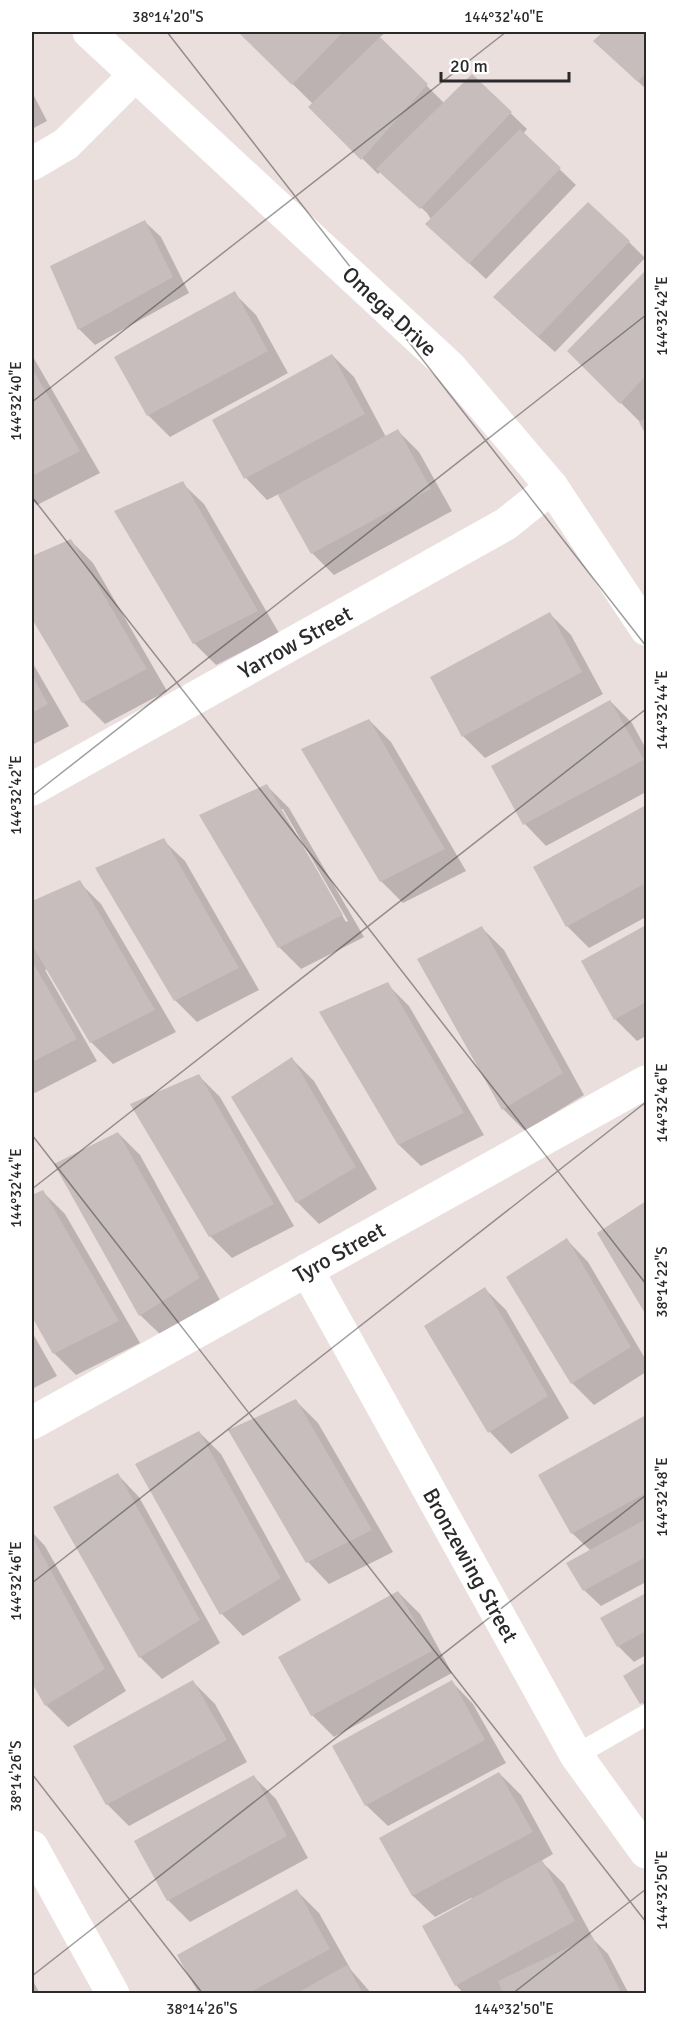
<svg xmlns="http://www.w3.org/2000/svg" width="678" height="2025" viewBox="0 0 678 2025" font-family="Signika,sans-serif">
	<rect width="100%" height="100%" fill="#ebdfde"/>
	<g fill="#0003" fill-rule="evenodd">
		<polygon points="243,32 386,32 379,38 444,103 472,76 527,129 523,134 576,185 486,279 444,240 427,213 381,171 378,174 310,107 313,104 241,33"/>
		<polygon points="605,32 646,32 646,89 595,41"/>
		<polygon points="32,92 47,121 32,129"/>
		<polygon points="144,221 161,237 189,293 95,345 79,329"/>
		<polygon points="629,242 645,258 555,352 511,313"/>
		<polygon points="646,272 646,432 642,424 569,351"/>
		<polygon points="234,293 256,315 288,373 170,437 148,415"/>
		<polygon points="32,355 100,473 37,505 32,500"/>
		<polygon points="332,355 354,377 386,437 398,431 419,452 452,511 334,575 312,553 279,494 267,500 246,478 214,420"/>
		<polygon points="182,483 204,504 279,633 216,665 194,643"/>
		<polygon points="71,541 93,563 167,691 105,724 83,702 32,616 32,558"/>
		<polygon points="550,614 571,635 603,694 485,758 463,736"/>
		<polygon points="32,662 69,726 32,745"/>
		<polygon points="610,701 632,723 646,749 646,792 546,846 525,824"/>
		<polygon points="369,720 391,742 466,871 403,903 381,881"/>
		<path d="M267,786L289,808L364,937L301,969L279,947ZM280,809H283L348,921L346,922Z"/>
		<polygon points="646,807 646,917 589,948 567,926 535,868"/>
		<polygon points="163,840 185,861 259,990 197,1022 175,1000"/>
		<polygon points="79,882 101,904 176,1032 113,1064 91,1042 47,969 45,970 97,1061 35,1093 32,1090 32,903"/>
		<polygon points="646,927 646,1036 637,1041 615,1019 583,961"/>
		<polygon points="482,928 504,950 584,1095 525,1131 504,1110 419,960"/>
		<polygon points="387,984 409,1006 484,1135 421,1166 399,1145 321,1013"/>
		<polygon points="292,1059 314,1081 377,1189 319,1224 297,1202"/>
		<polygon points="198,1075 220,1097 294,1226 232,1258 210,1236"/>
		<polygon points="118,1133 140,1155 220,1300 162,1336 140,1315"/>
		<polygon points="43,1192 65,1214 140,1343 76,1375 54,1353 32,1314 32,1197"/>
		<polygon points="646,1203 646,1312 599,1234"/>
		<polygon points="567,1240 588,1262 646,1360 646,1372 594,1405 572,1383"/>
		<polygon points="484,1288 506,1310 569,1418 511,1454 490,1432"/>
		<polygon points="32,1332 57,1376 32,1389"/>
		<polygon points="296,1401 318,1423 393,1552 329,1584 308,1562"/>
		<polygon points="646,1417 646,1582 601,1606 584,1590 591,1551 572,1533 540,1475"/>
		<polygon points="199,1432 221,1454 301,1600 243,1636 222,1614"/>
		<polygon points="118,1475 139,1497 220,1643 162,1679 140,1657"/>
		<polygon points="32,1532 45,1546 126,1691 68,1727 46,1705 32,1679"/>
		<polygon points="398,1592 420,1614 452,1673 334,1737 312,1715"/>
		<polygon points="646,1595 646,1655 634,1662 618,1646 602,1618"/>
		<polygon points="646,1664 646,1708 625,1676"/>
		<polygon points="193,1682 215,1704 247,1762 129,1826 107,1804 75,1747"/>
		<polygon points="452,1682 473,1704 506,1763 388,1826 366,1805"/>
		<polygon points="499,1773 521,1795 553,1854 541,1861 564,1884 594,1940 608,1954 629,1994 464,1994 456,1985 473,1900 471,1898 435,1917 413,1896 381,1838"/>
		<polygon points="254,1777 276,1799 308,1858 190,1922 168,1900"/>
		<polygon points="297,1891 319,1913 351,1970 372,1994 200,1994"/>
		<polygon points="32,1979 40,1994 32,1994"/>
	</g>
	<g fill="#c7bdbc">
		<polygon points="241,32 343,32 292,85 239,33"/>
		<polygon points="603,32 646,32 646,72 638,82 593,41"/>
		<polygon points="380,37 428,84 361,160 308,107"/>
		<polygon points="472,74 512,112 420,209 376,169"/>
		<polygon points="520,129 561,168 469,264 425,224"/>
		<polygon points="588,202 630,241 538,337 493,297"/>
		<polygon points="145,220 173,277 78,330 50,266"/>
		<polygon points="646,270 646,375 620,404 567,351"/>
		<polygon points="235,291 268,351 147,416 114,357"/>
		<polygon points="332,354 365,414 244,479 212,420"/>
		<polygon points="32,368 80,451 32,476"/>
		<polygon points="646,418 646,435 639,422"/>
		<polygon points="398,429 431,489 311,554 278,495"/>
		<polygon points="183,481 258,611 193,644 114,511"/>
		<polygon points="71,539 147,669 82,703 32,619 32,556"/>
		<polygon points="550,612 582,672 462,737 430,677"/>
		<polygon points="32,675 48,704 32,713"/>
		<polygon points="610,700 644,760 523,825 491,766"/>
		<polygon points="369,719 445,849 380,882 301,749"/>
		<polygon points="267,784 343,915 278,948 199,815"/>
		<polygon points="646,805 646,883 566,927 533,867"/>
		<polygon points="164,838 239,968 174,1001 95,868"/>
		<polygon points="80,880 155,1010 90,1043 32,945 32,901"/>
		<polygon points="646,925 646,1002 614,1020 581,961"/>
		<polygon points="482,926 563,1073 502,1110 417,959"/>
		<polygon points="32,961 77,1039 32,1062"/>
		<polygon points="388,982 464,1113 398,1145 319,1012"/>
		<polygon points="292,1057 356,1167 296,1203 231,1097"/>
		<polygon points="199,1074 274,1204 209,1237 130,1104"/>
		<polygon points="118,1132 200,1278 139,1316 54,1164"/>
		<polygon points="43,1190 119,1321 53,1354 32,1317 32,1195"/>
		<polygon points="646,1201 646,1315 597,1233"/>
		<polygon points="567,1238 631,1347 571,1384 506,1277"/>
		<polygon points="485,1287 548,1396 488,1433 424,1326"/>
		<polygon points="296,1399 372,1530 306,1563 228,1430"/>
		<polygon points="646,1415 646,1493 571,1534 538,1475"/>
		<polygon points="199,1431 281,1578 220,1615 135,1464"/>
		<polygon points="118,1473 200,1620 139,1658 53,1507"/>
		<polygon points="646,1519 646,1557 583,1591 566,1563"/>
		<polygon points="32,1536 105,1669 45,1706 32,1683"/>
		<polygon points="398,1591 432,1651 311,1716 278,1657"/>
		<polygon points="646,1593 646,1631 617,1647 600,1618"/>
		<polygon points="646,1662 646,1701 640,1704 623,1676"/>
		<polygon points="193,1680 227,1740 106,1805 73,1746"/>
		<polygon points="452,1680 485,1740 365,1806 332,1746"/>
		<polygon points="499,1772 533,1832 412,1896 379,1838"/>
		<polygon points="254,1775 287,1836 167,1901 134,1841"/>
		<polygon points="542,1860 575,1921 455,1986 422,1926"/>
		<polygon points="297,1889 330,1949 247,1994 199,1994 177,1955"/>
		<polygon points="592,1936 621,1992 503,1994 498,1981"/>
		<polygon points="347,1965 363,1994 295,1994"/>
	</g>
	<g fill="none" stroke-linecap="round" stroke-linejoin="round">
		<polyline stroke="#fff" stroke-width="21" points="576,1755 646,1715"/>
		<g stroke="#fff" stroke-width="33">
			<polyline points="89,32 450,367 552,487 646,629"/>
			<polyline points="32,164 66,144 135,75"/>
			<polyline points="32,789 506,524 552,487"/>
			<polyline points="307,1270 576,1755 646,1852"/>
			<polyline points="32,1423 646,1082"/>
			<polyline points="32,1847 113,1994"/>
		</g>
	</g>
	<path fill="none" stroke="#2a2a2a" stroke-width="1.5" stroke-opacity="0.45" d="M167,32L646,646M32,402L506,32M32,497L646,1284M32,796L646,315M32,1135L646,1922M32,1189L646,709M32,1583L646,1102M32,1774L203,1994M32,1976L646,1495M512,1994L646,1889"/>
	<g text-anchor="middle" stroke-width="4.5" stroke-linejoin="round" paint-order="stroke">
		<g font-size="22" fill="#2a2a2a" stroke="#fff">
			<text transform="translate(390 311) rotate(43)" y="8">Omega Drive</text>
			<text transform="translate(295 642) rotate(-29)" y="8">Yarrow Street</text>
			<text transform="translate(339 1252) rotate(-29)" y="8">Tyro Street</text>
			<text transform="translate(471 1565) rotate(61)" y="8">Bronzewing Street</text>
		</g>
	</g>
	<rect width="678" height="2025" fill="none" stroke="#ffffff" stroke-width="66"/>
	<path d="M441 72v9h128v-9" fill="none" stroke="#2a2a2a" stroke-width="3"/>
	<text x="450" y="72" font-size="18" fill="#2a2a2a" stroke="#ffffff" stroke-width="4.5" paint-order="stroke">20 m</text>
	<rect x="33" y="33" width="612" height="1959" fill="none" stroke="#2a2a2a" stroke-width="2"/>
	<g font-size="15" text-anchor="middle" fill="#2a2a2a">
		<text x="168" y="22">38°14'20"S</text>
		<text x="504" y="22">144°32'40"E</text>
		<text transform="translate(662 316) rotate(-90)" y="5">144°32'42"E</text>
		<text transform="translate(16 401) rotate(-90)" y="5">144°32'40"E</text>
		<text transform="translate(662 710) rotate(-90)" y="5">144°32'44"E</text>
		<text transform="translate(16 795) rotate(-90)" y="5">144°32'42"E</text>
		<text transform="translate(662 1103) rotate(-90)" y="5">144°32'46"E</text>
		<text transform="translate(16 1188) rotate(-90)" y="5">144°32'44"E</text>
		<text transform="translate(662 1282) rotate(-90)" y="5">38°14'22"S</text>
		<text transform="translate(662 1497) rotate(-90)" y="5">144°32'48"E</text>
		<text transform="translate(16 1581) rotate(-90)" y="5">144°32'46"E</text>
		<text transform="translate(16 1776) rotate(-90)" y="5">38°14'26"S</text>
		<text transform="translate(662 1890) rotate(-90)" y="5">144°32'50"E</text>
		<text x="202" y="2014">38°14'26"S</text>
		<text x="514" y="2014">144°32'50"E</text>
	</g>
</svg>
